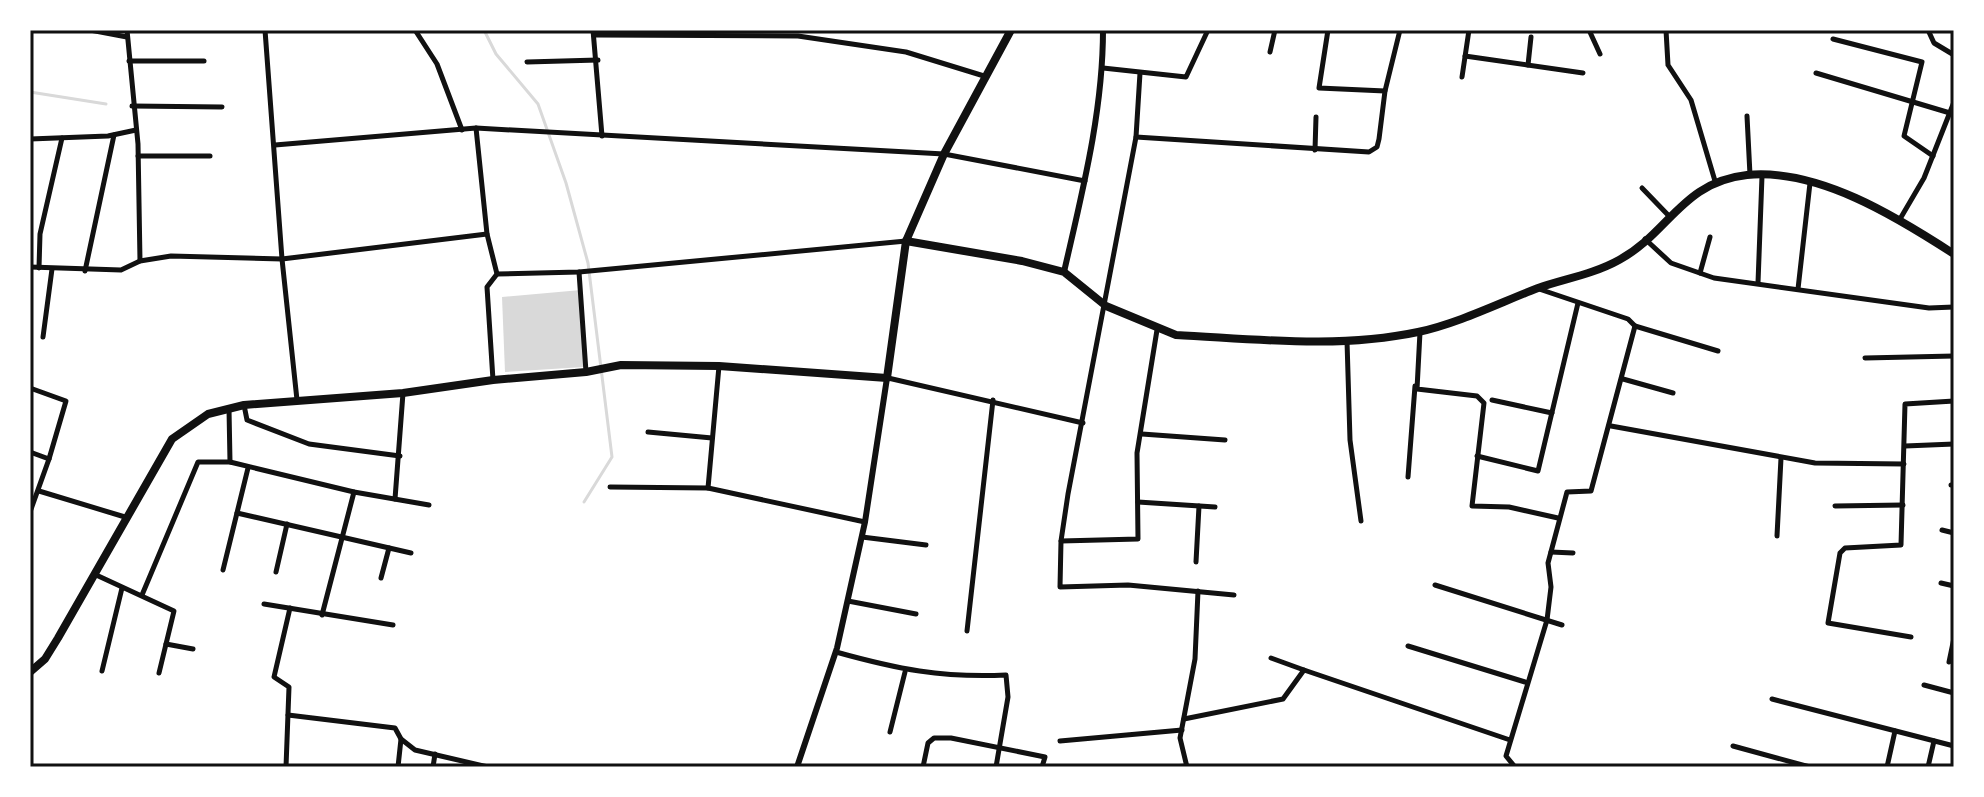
<svg xmlns="http://www.w3.org/2000/svg" width="1984" height="797" viewBox="0 0 1984 797" font-family="'Roboto Condensed',sans-serif">
	<rect width="100%" height="100%" fill="#fff"/>
	<polygon fill="#d9d9d9" points="581,290 584,367 505,372 502,297"/>
	<g fill="none" stroke-linecap="round" stroke-linejoin="round">
		<g stroke="#d9d9d9" stroke-width="3">
			<polyline points="484,30 496,54 538,104 566,183 588,263 612,457 584,502"/>
			<polyline points="30,92 106,104"/>
		</g>
		<g stroke="#111" stroke-width="5">
			<polyline points="90,30 127,37"/>
			<polyline points="127,30 138,144 140,261"/>
			<polyline points="265,30 282,259 297,400"/>
			<polyline points="415,30 437,64 462,130"/>
			<polyline points="593,30 602,136"/>
			<polyline points="1328,30 1319,88 1385,91"/>
			<polyline points="1589,30 1600,54"/>
			<polyline points="1666,30 1668,65 1691,100 1715,181"/>
			<polyline points="1928,30 1934,43 1954,55"/>
			<polyline points="595,35 798,36 906,52 984,76"/>
			<polyline points="1833,39 1922,62 1904,136 1933,156"/>
			<polyline points="1270,52 1275,30"/>
			<polyline points="1465,56 1583,73"/>
			<polyline points="129,61 204,61"/>
			<polyline points="527,62 598,60"/>
			<polyline points="1528,65 1531,37"/>
			<polyline points="1103,68 1186,77 1208,30"/>
			<polyline points="1140,73 1136,137 1068,494 1061,541 1060,587 1128,585 1234,595"/>
			<polyline points="1816,73 1950,113"/>
			<polyline points="1462,77 1469,30"/>
			<polyline points="132,106 222,107"/>
			<polyline points="1747,116 1750,175"/>
			<polyline points="476,128 487,234 497,274 487,287 493,380"/>
			<polyline points="1136,137 1369,152 1377,147 1379,139 1385,91 1400,30"/>
			<polyline points="30,139 108,136 136,130"/>
			<polyline points="275,145 476,128 944,154 1085,181"/>
			<polyline points="1315,150 1316,117"/>
			<polyline points="138,156 210,156"/>
			<polyline points="1642,188 1669,216"/>
			<polyline points="1900,219 1924,178 1954,102"/>
			<polyline points="1645,239 1671,263 1714,278 1929,308 1954,307"/>
			<polyline points="30,267 121,270 140,261 171,256 282,259 487,234"/>
			<polyline points="39,268 40,234 62,138"/>
			<polyline points="85,271 114,135"/>
			<polyline points="579,272 586,372"/>
			<polyline points="1700,273 1710,237"/>
			<polyline points="497,274 579,272 906,241"/>
			<polyline points="1758,283 1762,176"/>
			<polyline points="1798,289 1810,183"/>
			<polyline points="1635,326 1718,351"/>
			<polyline points="1420,332 1417,389 1477,396 1484,403 1472,506 1509,507 1558,518"/>
			<polyline points="43,337 52,269"/>
			<polyline points="1347,341 1350,440 1361,521"/>
			<polyline points="1865,358 1954,356"/>
			<polyline points="888,378 1083,423"/>
			<polyline points="1623,379 1673,393"/>
			<polyline points="30,388 66,401 49,459 30,452"/>
			<polyline points="1492,400 1552,413"/>
			<polyline points="244,405 247,420 309,444 400,456"/>
			<polyline points="229,409 230,462"/>
			<polyline points="1611,426 1815,463 1904,464"/>
			<polyline points="648,432 712,438"/>
			<polyline points="1142,434 1225,440"/>
			<polyline points="1905,446 1954,444"/>
			<polyline points="1477,456 1538,471 1578,303"/>
			<polyline points="1408,477 1415,386"/>
			<polyline points="1951,485 1954,485"/>
			<polyline points="610,487 708,488 865,522"/>
			<polyline points="708,488 719,366"/>
			<polyline points="39,491 125,517"/>
			<polyline points="395,499 403,393"/>
			<polyline points="1138,502 1215,507"/>
			<polyline points="1835,506 1903,505"/>
			<polyline points="30,512 49,459"/>
			<polyline points="237,513 411,553"/>
			<polyline points="1942,530 1954,533"/>
			<polyline points="1777,536 1781,458"/>
			<polyline points="862,537 926,545"/>
			<polyline points="1061,541 1138,539 1137,453 1157,330"/>
			<polyline points="1551,552 1573,553"/>
			<polyline points="1196,562 1199,506"/>
			<polyline points="223,570 248,468"/>
			<polyline points="276,572 287,524"/>
			<polyline points="94,574 174,611 159,673"/>
			<polyline points="381,578 389,548"/>
			<polyline points="1941,583 1954,586"/>
			<polyline points="1435,585 1562,625"/>
			<polyline points="142,595 198,462 230,462 354,492 429,505"/>
			<polyline points="848,601 916,614"/>
			<polyline points="264,604 393,625"/>
			<polyline points="322,615 354,492"/>
			<polyline points="967,631 993,400"/>
			<polyline points="1911,637 1828,623 1840,553 1845,548 1901,545 1905,404 1954,401"/>
			<polyline points="166,644 193,649"/>
			<polyline points="1408,646 1525,682"/>
			<path d="M836,652C897,669 941,678 1006,675L1008,697L996,767"/>
			<polyline points="1271,658 1304,670"/>
			<polyline points="1949,662 1954,638"/>
			<polyline points="102,671 122,588"/>
			<polyline points="1924,685 1954,693"/>
			<polyline points="1772,699 1954,746"/>
			<polyline points="288,715 395,728 401,739 415,750 488,767"/>
			<polyline points="1184,719 1283,699 1304,670 1510,740"/>
			<polyline points="890,732 905,672"/>
			<polyline points="1060,741 1182,730"/>
			<polyline points="1733,746 1810,767"/>
			<polyline points="286,767 289,687 274,677 290,608"/>
			<polyline points="398,767 401,739"/>
			<polyline points="433,767 435,754"/>
			<polyline points="923,767 928,743 934,738 951,738 1045,757 1042,767"/>
			<polyline points="1172,767 1187,766"/>
			<polyline points="1187,767 1180,738 1195,659 1198,591"/>
			<polyline points="1515,767 1506,756 1547,620 1551,587 1548,563 1567,492 1591,491 1635,326 1628,319 1539,289"/>
			<polyline points="1887,767 1895,731"/>
			<polyline points="1928,767 1934,741"/>
		</g>
		<g stroke="#111" stroke-width="6">
			<path d="M1064,272C1082,193 1103,112 1103,30"/>
			<polyline points="797,767 837,648 865,522 887,378"/>
		</g>
		<g stroke="#111" stroke-width="8">
			<path d="M906,241L1022,261L1064,272L1106,306L1176,335C1256,339 1338,349 1418,332C1459,323 1499,303 1538,288C1564,279 1594,274 1619,260C1669,233 1682,182 1747,175C1818,168 1897,217 1954,254"/>
			<polyline points="30,672 45,659 58,638 172,439 208,414 244,405 403,393 493,380 586,372 621,365 719,366 887,378 906,241 944,154 1011,30"/>
		</g>
	</g>
	<rect width="1984" height="797" fill="none" stroke="#ffffff" stroke-width="64"/>
	<rect x="32" y="32" width="1920" height="733" fill="none" stroke="#111" stroke-width="3"/>
</svg>
